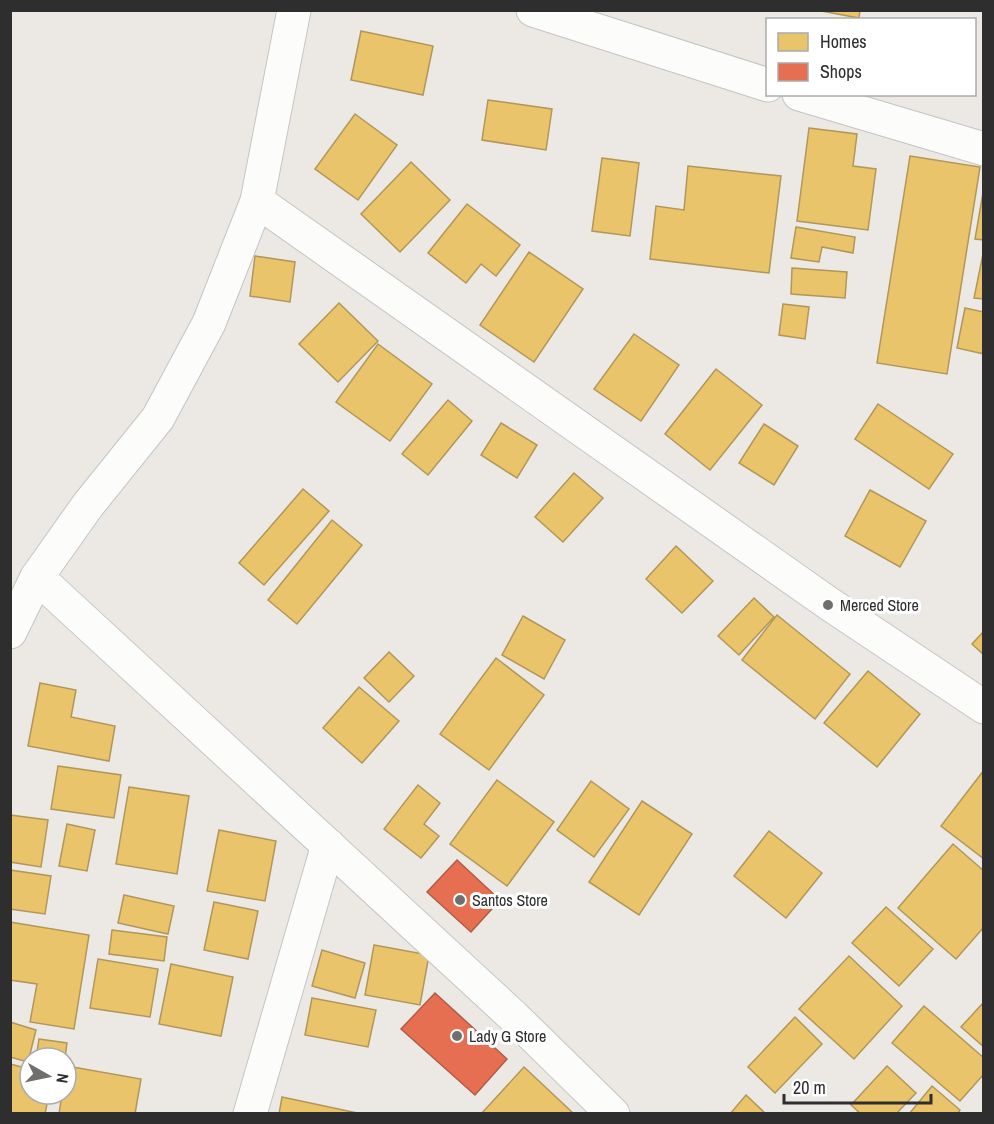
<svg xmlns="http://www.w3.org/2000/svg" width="994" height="1124" viewBox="0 0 994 1124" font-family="'Archivo Narrow',sans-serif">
	<rect width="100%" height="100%" fill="#ece8e4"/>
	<g fill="#e9c46a" stroke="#b19758" stroke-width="1.5">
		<polygon points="816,10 860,10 859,18"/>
		<polygon points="361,31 433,46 423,95 351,80"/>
		<polygon points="488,100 552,109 546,150 482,140"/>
		<polygon points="355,114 397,145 358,200 315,169"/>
		<polygon points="809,128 857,134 853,166 876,169 868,230 797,221"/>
		<polygon points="910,156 980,167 947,374 877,363"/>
		<polygon points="602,158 639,163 630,236 592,231"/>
		<polygon points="411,162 450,200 400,252 361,214"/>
		<polygon points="688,166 781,176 769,273 650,259 656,206 684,210"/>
		<polygon points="984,187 984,240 975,239"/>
		<polygon points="467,204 520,245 496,276 481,264 466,283 428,253"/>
		<polygon points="796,227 855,237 853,253 822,247 819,262 791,258"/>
		<polygon points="529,252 583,289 534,362 480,325"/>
		<polygon points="983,254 984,254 984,299 974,298"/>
		<polygon points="255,256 295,262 290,302 250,296"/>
		<polygon points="792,268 847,272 845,298 791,294"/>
		<polygon points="339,303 378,341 338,382 299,344"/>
		<polygon points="783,304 809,307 805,339 779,335"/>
		<polygon points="965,308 984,312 984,354 957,348"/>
		<polygon points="634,334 679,365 641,421 594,389"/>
		<polygon points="378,344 432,384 390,441 336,402"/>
		<polygon points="716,369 762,405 710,470 665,434"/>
		<polygon points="448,400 472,421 428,475 402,454"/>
		<polygon points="878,404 953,454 929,489 855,439"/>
		<polygon points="501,423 537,445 517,478 481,455"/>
		<polygon points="764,424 798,446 774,485 739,463"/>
		<polygon points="574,473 603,498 563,542 535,517"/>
		<polygon points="303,489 329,511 264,585 239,563"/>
		<polygon points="870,490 926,521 900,567 845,536"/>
		<polygon points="332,520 362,545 297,624 268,600"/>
		<polygon points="676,546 713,581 682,613 646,579"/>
		<polygon points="754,598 774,617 739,655 718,636"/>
		<polygon points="777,615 850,674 815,719 742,660"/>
		<polygon points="523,616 565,640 544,679 502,655"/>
		<polygon points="984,631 984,655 972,644"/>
		<polygon points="389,652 414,676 389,702 364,678"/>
		<polygon points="496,658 544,695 489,770 440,734"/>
		<polygon points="868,671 920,714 877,767 824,723"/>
		<polygon points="40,683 76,690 71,717 115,726 109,761 28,746"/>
		<polygon points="359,687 399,721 362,763 323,728"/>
		<polygon points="58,766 121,775 114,818 51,809"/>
		<polygon points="984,770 984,859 941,826"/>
		<polygon points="497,780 554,822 507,886 450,844"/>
		<polygon points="591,781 629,809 594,857 557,830"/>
		<polygon points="418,785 440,803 424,824 439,836 421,858 384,829"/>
		<polygon points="129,787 189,796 177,874 116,864"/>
		<polygon points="642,801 692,834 639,915 589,882"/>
		<polygon points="10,815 48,820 41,867 10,862"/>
		<polygon points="67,824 95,830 87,871 59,866"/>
		<polygon points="219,830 276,841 265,901 207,891"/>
		<polygon points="769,831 822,873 786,918 734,876"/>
		<polygon points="953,844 984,871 984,927 956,959 898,908"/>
		<polygon points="10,870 51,876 45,914 10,909"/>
		<polygon points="124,895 174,906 168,934 118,923"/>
		<polygon points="214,902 258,911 248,959 204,950"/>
		<polygon points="886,907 933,949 899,986 852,943"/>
		<polygon points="10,922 89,935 74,1029 30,1022 37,984 10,980"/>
		<polygon points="112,930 167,937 164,961 109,954"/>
		<polygon points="374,945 429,955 420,1005 365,995"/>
		<polygon points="322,950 365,963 355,998 312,986"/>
		<polygon points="849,956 902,1006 854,1059 799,1009"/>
		<polygon points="98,959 158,969 150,1017 90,1008"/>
		<polygon points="171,964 233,977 221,1036 159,1024"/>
		<polygon points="312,998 376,1010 368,1047 305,1035"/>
		<polygon points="984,1002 984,1047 961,1027"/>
		<polygon points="924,1006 984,1058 984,1074 960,1101 892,1043"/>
		<polygon points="795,1017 822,1044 775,1093 748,1067"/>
		<polygon points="10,1022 36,1030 28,1062 10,1057"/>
		<polygon points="39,1039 67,1043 65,1058 36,1058"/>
		<polygon points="10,1064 30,1069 30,1094 49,1094 45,1114 10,1114"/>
		<polygon points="67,1066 141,1079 135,1114 59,1114 62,1094 66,1094"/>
		<polygon points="887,1066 916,1093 896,1114 861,1114 851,1105"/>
		<polygon points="524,1067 574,1114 481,1114"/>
		<polygon points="932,1086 960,1110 957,1114 909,1114"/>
		<polygon points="746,1095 766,1114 730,1114"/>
		<polygon points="282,1097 362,1114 279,1114"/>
	</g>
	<g fill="#e76f51" stroke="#b05c46" stroke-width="1.5">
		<polygon points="457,860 500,900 471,932 427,892"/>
		<polygon points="435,993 507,1059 475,1095 401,1029"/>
	</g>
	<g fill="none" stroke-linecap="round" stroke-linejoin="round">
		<defs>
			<g id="minor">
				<polyline points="533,10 768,85"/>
				<polyline points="799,94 984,149"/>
				<polyline points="257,201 828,603 984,707"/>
				<polyline points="37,577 514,1017 613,1114"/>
				<polyline points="10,632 37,577 88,505 158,418 209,323 257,201 294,10"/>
				<polyline points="250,1114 328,845"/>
			</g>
		</defs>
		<use href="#minor" stroke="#c5c4c5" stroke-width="35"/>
		<use href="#minor" stroke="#fcfcfb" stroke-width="33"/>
	</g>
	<g fill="#706f6e" stroke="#fff" stroke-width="2">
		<circle cx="828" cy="605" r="6"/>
		<circle cx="460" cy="900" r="6"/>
		<circle cx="457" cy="1036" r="6"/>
	</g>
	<g text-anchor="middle" stroke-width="6" stroke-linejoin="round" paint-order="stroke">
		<g font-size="16" fill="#2e2e2e" stroke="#fff" text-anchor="start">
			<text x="840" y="611">Merced Store</text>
			<text x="472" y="906">Santos Store</text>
			<text x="469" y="1042">Lady G Store</text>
		</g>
	</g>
	<rect width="994" height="1124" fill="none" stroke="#2e2e2e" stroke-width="24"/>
	<rect x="766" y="18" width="210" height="78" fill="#ffffff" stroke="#ababab" stroke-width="1.5"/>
	<rect x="778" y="33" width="30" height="18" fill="#e9c46a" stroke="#ababab" stroke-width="1.5"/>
	<text x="820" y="48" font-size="18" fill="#2e2e2e">Homes</text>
	<rect x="778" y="63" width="30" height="18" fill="#e76f51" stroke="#ababab" stroke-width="1.5"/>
	<text x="820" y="78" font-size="18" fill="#2e2e2e">Shops</text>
	<g transform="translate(48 1076) rotate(99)"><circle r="28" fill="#ffffff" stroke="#ababab" stroke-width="1.5"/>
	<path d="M0-4.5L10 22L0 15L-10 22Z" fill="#706f6e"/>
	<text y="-9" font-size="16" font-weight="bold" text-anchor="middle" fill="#2e2e2e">N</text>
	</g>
	<path d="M784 1094v9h147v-9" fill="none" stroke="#2e2e2e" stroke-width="3"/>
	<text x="793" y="1094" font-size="18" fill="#2e2e2e" stroke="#ffffff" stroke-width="4.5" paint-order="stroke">20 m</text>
</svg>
